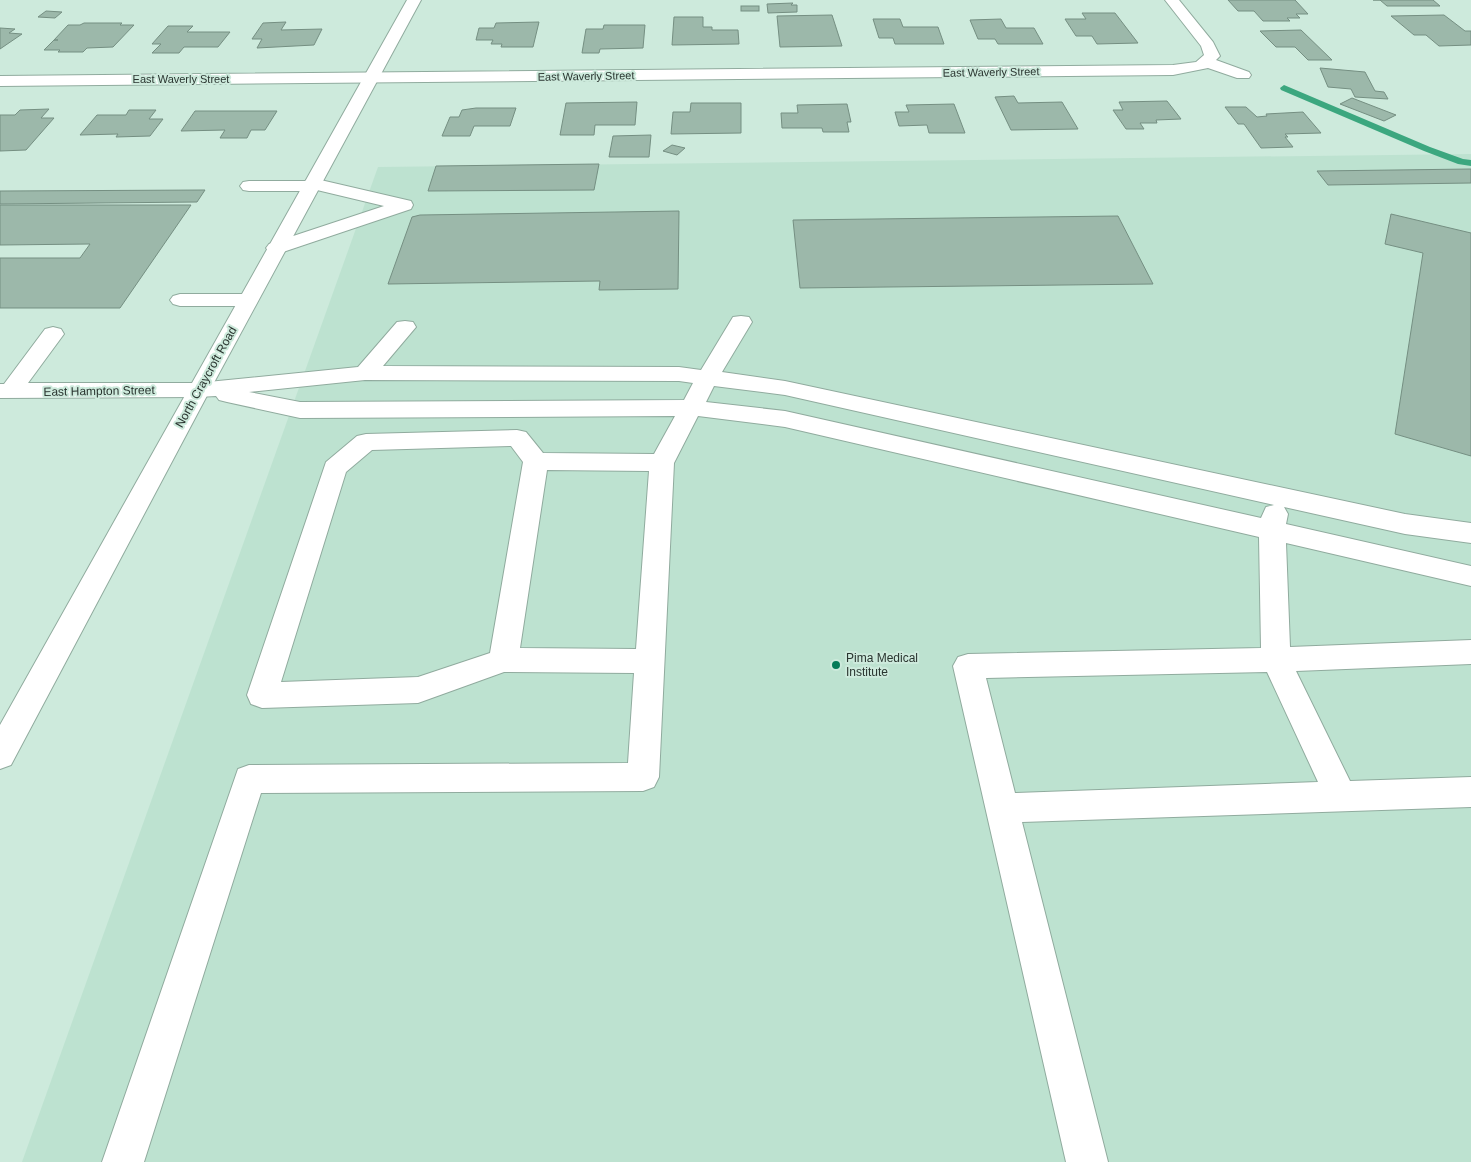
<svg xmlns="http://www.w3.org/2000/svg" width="1471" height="1162" viewBox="0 0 1471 1162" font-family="Helvetica,sans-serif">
	<rect width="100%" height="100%" fill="#cdeadc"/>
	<polygon fill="#bde2d0" points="1471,154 1471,1162 22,1162 378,167"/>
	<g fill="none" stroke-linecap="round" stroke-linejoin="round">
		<polygon fill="#3ca77f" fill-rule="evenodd" points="1284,85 1430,147 1463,159 1471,160 1471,166 1458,164 1424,151 1281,90 1280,88"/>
	</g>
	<g fill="#9cb8aa" stroke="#758f82">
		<polygon points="1228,0 1295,0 1308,14 1296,14 1300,18 1287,18 1290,21 1263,21 1254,11 1238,11"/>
		<polygon points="1373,0 1433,0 1440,6 1387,6 1380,0"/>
		<polygon points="793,3 791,5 797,5 797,12 768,13 767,4"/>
		<rect x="741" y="6" width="18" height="5"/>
		<polygon points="46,11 62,12 55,18 38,17"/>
		<polygon points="1082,13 1115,13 1138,43 1097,44 1092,36 1076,36 1065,19 1086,19"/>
		<polygon points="832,15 842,46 780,47 777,16"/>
		<polygon points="1444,15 1465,31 1471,31 1471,45 1439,46 1426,35 1414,35 1391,16"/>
		<polygon points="674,17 703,17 703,27 712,27 712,30 738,30 739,44 672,45"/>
		<polygon points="873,19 900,19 903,27 938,27 944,44 895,44 893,38 879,38"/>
		<polygon points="1001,19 1006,28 1034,28 1043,44 998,44 995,39 978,39 970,20"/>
		<polygon points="286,22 281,30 322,29 314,45 257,48 262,39 252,39 263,23"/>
		<polygon points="539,22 533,47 501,47 502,44 491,44 493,40 476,40 479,28 494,28 496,23"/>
		<polygon points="84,23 122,23 120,25 134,25 113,47 87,48 83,52 58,52 60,50 44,50 54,40 58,40 54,40 68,25 80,25"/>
		<polygon points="604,25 645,25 643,48 600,49 599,53 582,53 586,29 603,29"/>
		<polygon points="168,26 193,26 187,32 230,32 218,47 184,47 179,53 152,53 161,44 152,44"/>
		<polygon points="0,28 15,29 9,33 22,34 0,49"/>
		<polygon points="1301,30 1332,60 1308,60 1295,47 1276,47 1260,31"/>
		<polygon points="1320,68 1365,72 1375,91 1384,92 1388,99 1355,97 1351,89 1328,87"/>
		<polygon points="1014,96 1018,103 1062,102 1078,129 1011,130 995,97"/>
		<polygon points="1352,98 1396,115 1384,121 1340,104"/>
		<polygon points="1167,101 1181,119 1156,120 1157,123 1140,123 1144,129 1126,129 1113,110 1123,110 1119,102"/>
		<polygon points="637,102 635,125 595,125 594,135 560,135 566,103"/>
		<polygon points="691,103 741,103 741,133 671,134 673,112 690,112"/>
		<polygon points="847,104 851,122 847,122 849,132 823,132 822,128 782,128 781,113 798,113 797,105"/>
		<polygon points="954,104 965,133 929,133 927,125 899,126 895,112 909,112 906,105"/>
		<polygon points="1225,107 1246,107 1257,117 1267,116 1266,114 1303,112 1321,133 1285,134 1288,137 1285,137 1293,147 1261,148 1244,124 1238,124"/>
		<polygon points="476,108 516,108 510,126 474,126 470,136 442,136 450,117 459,117 462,110"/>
		<polygon points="49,109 41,118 54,118 26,150 0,151 0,115 15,115 20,110"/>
		<polygon points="129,110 156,110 149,119 163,119 150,136 116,137 118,134 80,135 97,115 126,115"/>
		<polygon points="195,111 277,111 265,130 251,130 247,138 220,138 225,130 181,131"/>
		<polygon points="651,135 649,157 609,157 613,136"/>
		<polygon points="672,145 685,148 677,155 663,151"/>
		<polygon points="599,164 594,190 428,191 436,166"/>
		<polygon points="1471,169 1471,183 1328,185 1317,171"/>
		<polygon points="205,190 197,202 0,204 0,191"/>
		<polygon points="0,205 191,205 120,308 0,308 0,258 80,258 90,244 0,245"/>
		<polygon points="679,211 678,289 599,290 600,281 388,284 412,217 420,215"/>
		<polygon points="1391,214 1471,233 1471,456 1395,434 1423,253 1385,244"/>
		<polygon points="1118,216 1153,284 800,288 793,220"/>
	</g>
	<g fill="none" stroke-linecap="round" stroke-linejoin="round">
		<defs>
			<g id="minor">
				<polygon points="1165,0 1179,0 1213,42 1220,56 1216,60 1249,72 1251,75 1249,78 1237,78 1208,68 1173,75 0,86 0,76 1173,65 1196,62 1204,55 1201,46"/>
				<polygon points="312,178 411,201 413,205 411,209 283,252 276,254 269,252 266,248 269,244 384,206 317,190 310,191 249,191 243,190 240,186 243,182 249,181 305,181"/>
				<polygon points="180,294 248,294 255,296 258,300 255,304 248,306 180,306 173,304 170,300 173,296"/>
				<path d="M741,316L749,317L752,322L722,372L785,381L1405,514L1471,523V543L1405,534L1284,507L1288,514L1286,524L1471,566V586L1286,543L1290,647L1471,640V664L1296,671L1350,781L1471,777V807L1022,822L1108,1162H1066L953,666L958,657L968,654L1261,648L1259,537L785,427L698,416L674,463L659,777L654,787L643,791L261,793L144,1162H102L238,769L249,765L628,763L634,673L504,672L418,703L262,708L251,704L247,695L326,462L357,436L366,434L517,430L526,432L543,453L654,454L675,416L300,418L227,402L219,400L216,396L198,397L0,398V384H4L45,329L53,327L61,329L64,334L28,383H198L358,367L397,322L405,321L413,322L416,327L383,366L679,367L701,370L733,317ZM365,380L679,381L693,383L684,400L300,402L249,392ZM714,386L785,395L1274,505L1266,507L1261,518L785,411L706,402ZM511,446L523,462L490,653L418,677L281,682L346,472L372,450ZM547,470L649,471L636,649L520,648ZM1267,672L1318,782L1015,793L986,678Z"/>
			</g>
			<polygon id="major" points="407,0 421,0 210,390 11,765 0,769 0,725"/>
		</defs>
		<use href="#minor" stroke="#90ab9e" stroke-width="2"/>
		<use href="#major" stroke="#90ab9e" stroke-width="2"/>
		<use href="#minor" fill="#fff" fill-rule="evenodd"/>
		<use href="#major" fill="#fff" fill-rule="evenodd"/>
	</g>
	<circle fill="#067c59" stroke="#cdeadc" stroke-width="2" cx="836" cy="665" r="5"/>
	<g text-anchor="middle" stroke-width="4" stroke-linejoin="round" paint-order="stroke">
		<g font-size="11" fill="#2a3530" stroke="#cdeadc">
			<text transform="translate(991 72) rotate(-1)" y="4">East Waverly Street</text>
			<text transform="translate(586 76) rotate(-1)" y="4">East Waverly Street</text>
			<text x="181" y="83">East Waverly Street</text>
		</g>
		<g font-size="12" fill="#2a3530" stroke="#cdeadc">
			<text transform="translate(206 377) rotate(-61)" y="4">North Craycroft Road</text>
			<text transform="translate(99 391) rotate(-1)" y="4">East Hampton Street</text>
		</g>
		<g font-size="12" fill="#2a3530" stroke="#cdeadc" text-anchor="start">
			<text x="846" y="662">Pima Medical<tspan x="846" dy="14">Institute</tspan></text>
		</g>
	</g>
</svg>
